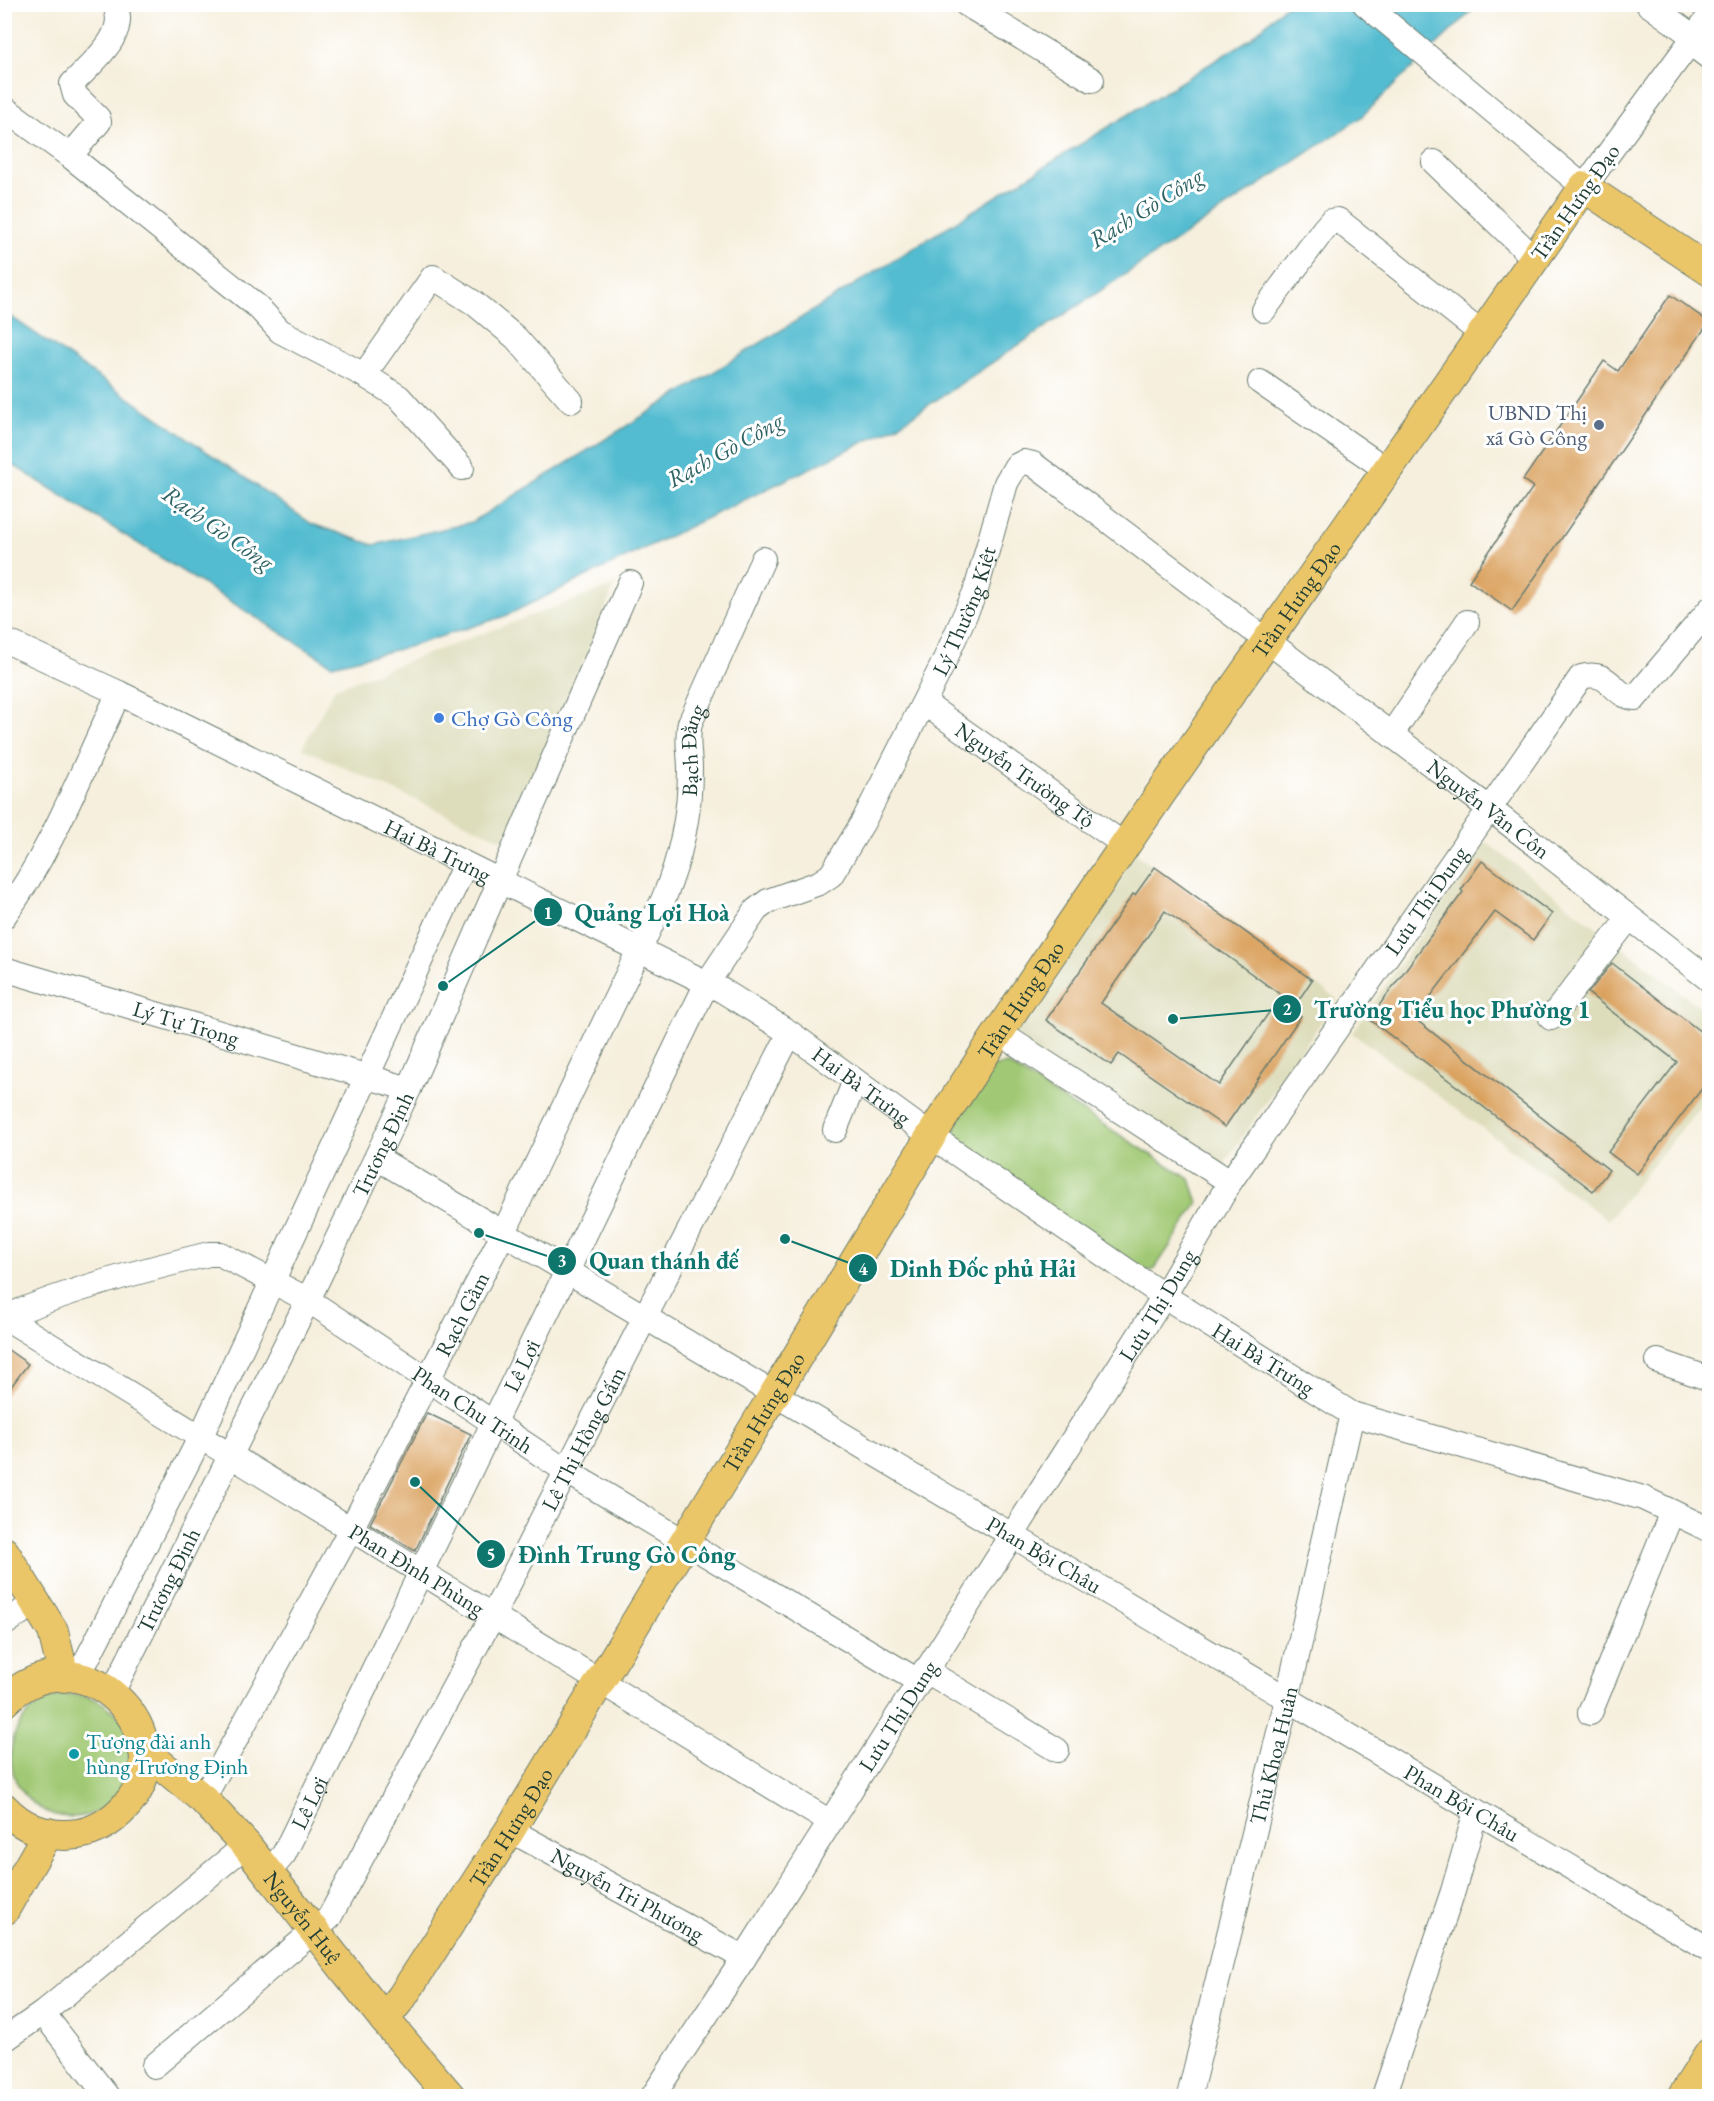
<svg xmlns="http://www.w3.org/2000/svg" width="1714" height="2101" viewBox="0 0 1714 2101" font-family="'EB Garamond',serif">
	<rect width="100%" height="100%" fill="#fff"/>
	<filter id="ink" filterUnits="userSpaceOnUse"><feTurbulence type="fractalNoise" baseFrequency=".0167" numOctaves="2"/><feDisplacementMap in="SourceGraphic" scale="12" xChannelSelector="R" yChannelSelector="G"/><feConvolveMatrix kernelMatrix="1 2 1 2 8 2 1 2 1" color-interpolation-filters="sRGB"/></filter>
	<filter id="wash" filterUnits="userSpaceOnUse"><feTurbulence type="fractalNoise" baseFrequency=".008" numOctaves="4" result="noise"/><feDisplacementMap in="SourceGraphic" scale="24" xChannelSelector="R" yChannelSelector="G"/><feGaussianBlur stdDeviation="1.35" result="paint"/><feColorMatrix in="noise" values="0 0 0 0 0 0 0 0 0 0 0 0 0 0 0 0 0 1.4 0 .05"/><feComposite in="paint" operator="in"/></filter>
	<g filter="url(#wash)">
		<rect width="100%" height="100%" fill="#f6efdd"/>
		<g fill="#ddddbc">
			<polygon points="615,585 509,843 302,748 335,688"/>
			<polygon points="1486,842 1709,1014 1709,1095 1608,1220 1352,1033"/>
			<polygon points="1135,853 1337,999 1219,1171 1009,1039"/>
		</g>
		<g fill="#a1c975" stroke="#608354" stroke-width="1.5">
			<polygon points="1007,1064 1190,1179 1198,1203 1154,1270 1127,1272 948,1147 945,1129 988,1067"/>
			<circle cx="72" cy="1756" r="61"/>
		</g>
		<polygon fill="#53bcd0" stroke="#397c82" stroke-width="1.5" points="1286,5 1478,5 1360,118 897,426 505,616 408,647 332,665 5,460 4,312 312,524 374,545 472,522 1250,39"/>
		<g id="blocks">
			<g fill="#daa15d" fill-rule="evenodd">
				<polygon points="1670,295 1709,322 1512,611 1469,581 1533,487 1523,480 1604,361 1618,371"/>
				<polygon points="1482,861 1552,914 1533,940 1495,912 1414,1018 1609,1170 1593,1191 1369,1019 1463,892 1461,890"/>
				<path d="M1155,867L1312,980L1292,1010L1301,1016L1225,1127L1119,1054L1111,1065L1046,1020L1133,894L1135,895ZM1165,911L1281,995L1219,1085L1101,1003Z"/>
				<polygon points="1612,963 1710,1039 1710,1078 1637,1174 1608,1152 1677,1062 1588,993"/>
				<polygon points="4,1347 28,1364 4,1396"/>
				<polygon points="427,1413 471,1434 415,1551 370,1524"/>
			</g>
		</g>
	</g>
	<g filter="url(#ink)">
		<use href="#blocks" fill-opacity="0" stroke="#6a7b6f" stroke-width="1.5"/>
		<g fill="none" stroke-linecap="round" stroke-linejoin="round">
			<defs>
				<g id="minor">
					<polyline points="966,4 1092,80"/>
					<polyline points="1365,4 1584,187 1710,15"/>
					<polyline points="1648,4 1694,37"/>
					<polyline points="1690,43 1710,58"/>
					<polyline points="4,108 70,156 258,307 280,331 364,375 399,397 462,468"/>
					<path d="M70,156L99,122L98,118L75,95L72,84C90,64 131,34 114,4"/>
					<polyline points="1434,162 1535,259"/>
					<polyline points="1264,310 1324,229 1331,221 1338,220 1482,334"/>
					<polyline points="364,375 433,277 474,303 516,338 571,401"/>
					<polyline points="1260,382 1387,470"/>
					<path id="s1" d="M4,640L119,693L723,991L790,1033L931,1136L1164,1296L1352,1414L1643,1498L1710,1530"/>
					<path id="s2" d="M924,703L1126,846"/>
					<polyline points="1391,735 1467,622"/>
					<path d="M4,916C53,849 83,767 119,693"/>
					<path id="s3" d="M4,969L409,1089"/>
					<polyline points="1551,1018 1629,918"/>
					<polyline points="998,1032 1230,1182"/>
					<polyline points="835,1130 855,1081"/>
					<path id="s4" d="M377,1158L1710,1950"/>
					<path id="s5" d="M4,1317L830,1822"/>
					<path id="s6" d="M5,1317C71,1289 140,1271 209,1254H220L308,1300L566,1471L918,1681"/>
					<polyline points="1658,1361 1710,1379"/>
					<polyline points="4,1624 36,1602"/>
					<polyline points="925,1670 1057,1750"/>
					<polyline points="78,1677 201,1436 465,864"/>
					<path id="s7" d="M112,1693L308,1300L409,1089L630,583"/>
					<polyline points="1590,1713 1672,1512"/>
					<path id="s8" d="M203,1799L351,1529L504,1232L663,900C680,860 690,814 690,769C690,753 686,739 690,723L763,559"/>
					<path id="s9" d="M510,1830L744,1958"/>
					<path id="s10" d="M268,1873L284,1854L707,983L756,910L768,901L819,883L831,875L863,822L942,666L976,590L1006,483L1016,466L1024,462L1033,464L1490,809L1710,980"/>
					<polyline points="43,2013 107,2096"/>
					<polyline points="4,2040 43,2013 246,1845"/>
					<path id="s11" d="M154,2066L329,1918L492,1617L790,1033"/>
					<path id="s12" d="M653,2096L744,1958L1164,1296L1230,1182L1581,677C1612,669 1611,696 1635,698L1710,609"/>
					<path id="s13" d="M1189,2096L1287,1700L1352,1414"/>
					<polyline points="1384,2096 1453,1891 1476,1811"/>
				</g>
				<g id="major">
					<polyline points="4,1552 53,1631 64,1677"/>
					<path d="M4,1702C81,1624 190,1738 125,1807C112,1821 97,1831 78,1834C50,1838 24,1829 4,1808"/>
					<path id="s14" d="M144,1751L203,1799L246,1845L384,2019L450,2096"/>
					<polyline points="4,1910 48,1833"/>
					<path id="s15" d="M384,2019L402,1997L510,1830L931,1136C1139,813 1367,504 1584,187L1710,271"/>
					<polyline points="1683,2096 1710,2053"/>
				</g>
			</defs>
			<use href="#minor" stroke="#6a7b6f" stroke-width="26"/>
			<use href="#major" stroke="#6a7b6f" stroke-width="32"/>
			<use href="#minor" stroke="#fff" stroke-width="24"/>
			<use href="#major" stroke="#ebc669" stroke-width="30"/>
		</g>
	</g>
	<circle fill="#5c6f8a" stroke="#fff" stroke-width="2" cx="1599" cy="425" r="6"/>
	<circle fill="#3f7fe0" stroke="#fff" stroke-width="2" cx="439" cy="718" r="6"/>
	<circle fill="#0f9aa8" stroke="#fff" stroke-width="2" cx="74" cy="1754" r="6"/>
	<g text-anchor="middle" stroke-width="6" stroke-linejoin="round" paint-order="stroke">
		<g font-size="22" fill="#1f3d34" stroke="#fff">
			<text transform="translate(1575 202) rotate(-55)" y="8">Trần Hưng Đạo</text>
			<text dy="8" stroke="none"><textPath href="#s15" startOffset="1688">Trần Hưng Đạo</textPath></text>
			<text dy="8" stroke="none"><textPath href="#s10" startOffset="1461">Lý Thường Kiệt</textPath></text>
			<text dy="8" stroke="none"><textPath href="#s8" startOffset="1164">Bạch Đằng</textPath></text>
			<text dy="8" stroke="none"><textPath href="#s2" startOffset="124">Nguyễn Trường Tộ</textPath></text>
			<text dy="8" stroke="none"><textPath href="#s10" startOffset="2205">Nguyễn Văn Côn</textPath></text>
			<text dy="8" stroke="none"><textPath href="#s1" startOffset="482">Hai Bà Trưng</textPath></text>
			<text dy="8" stroke="none"><textPath href="#s12" startOffset="1424">Lưu Thị Dung</textPath></text>
			<text dy="8" stroke="none"><textPath href="#s15" startOffset="1202">Trần Hưng Đạo</textPath></text>
			<text dy="8" stroke="none"><textPath href="#s3" startOffset="190">Lý Tự Trọng</textPath></text>
			<text dy="8" stroke="none"><textPath href="#s1" startOffset="968">Hai Bà Trưng</textPath></text>
			<text dy="8" stroke="none"><textPath href="#s7" startOffset="612">Trương Định</textPath></text>
			<text dy="8" stroke="none"><textPath href="#s12" startOffset="938">Lưu Thị Dung</textPath></text>
			<text dy="8" stroke="none"><textPath href="#s8" startOffset="550">Rạch Gầm</textPath></text>
			<text dy="8" stroke="none"><textPath href="#s1" startOffset="1454">Hai Bà Trưng</textPath></text>
			<text dy="8" stroke="none"><textPath href="#s10" startOffset="568">Lê Lợi</textPath></text>
			<text dy="8" stroke="none"><textPath href="#s6" startOffset="522">Phan Chu Trinh</textPath></text>
			<text dy="8" stroke="none"><textPath href="#s15" startOffset="716">Trần Hưng Đạo</textPath></text>
			<text dy="8" stroke="none"><textPath href="#s11" startOffset="772">Lê Thị Hồng Gấm</textPath></text>
			<text dy="8" stroke="none"><textPath href="#s4" startOffset="776">Phan Bội Châu</textPath></text>
			<text dy="8" stroke="none"><textPath href="#s5" startOffset="484">Phan Đình Phùng</textPath></text>
			<text dy="8" stroke="none"><textPath href="#s7" startOffset="126">Trương Định</textPath></text>
			<text dy="8" stroke="none"><textPath href="#s12" startOffset="452">Lưu Thị Dung</textPath></text>
			<text dy="8" stroke="none"><textPath href="#s13" startOffset="351">Thủ Khoa Huân</textPath></text>
			<text dy="8" stroke="none"><textPath href="#s10" startOffset="82">Lê Lợi</textPath></text>
			<text dy="8" stroke="none"><textPath href="#s4" startOffset="1262">Phan Bội Châu</textPath></text>
			<text dy="8" stroke="none"><textPath href="#s15" startOffset="230">Trần Hưng Đạo</textPath></text>
			<text dy="8" stroke="none"><textPath href="#s9" startOffset="134">Nguyễn Tri Phương</textPath></text>
			<text dy="8" stroke="none"><textPath href="#s14" startOffset="231">Nguyễn Huệ</textPath></text>
		</g>
		<g font-size="22" fill="#4e5e75" stroke="#fff" text-anchor="end">
			<text x="1587" y="420">UBND Thị<tspan x="1587" dy="25">xã Gò Công</tspan></text>
		</g>
		<g font-size="22" fill="#366cbe" stroke="#fff" text-anchor="start">
			<text x="451" y="726">Chợ Gò Công</text>
		</g>
		<g font-size="22" fill="#0d838f" stroke="#fff" text-anchor="start">
			<text x="86" y="1749">Tượng đài anh<tspan x="86" dy="25">hùng Trương Định</tspan></text>
		</g>
		<g font-size="24" font-style="italic" fill="#2f6363" stroke="#fff">
			<text transform="translate(1146 208) rotate(-32)" y="8">Rạch Gò Công</text>
			<text transform="translate(725 450) rotate(-29)" y="8">Rạch Gò Công</text>
			<text transform="translate(218 528) rotate(35)" y="8">Rạch Gò Công</text>
		</g>
	</g>
	<path fill="none" stroke="#0f766e" stroke-width="2" d="M443 986L548 912M1173 1019L1287 1009M479 1233L562 1261M785 1239L863 1268M415 1482L491 1554"/>
	<g fill="#0f766e" stroke="#fff" stroke-width="2">
		<circle cx="443" cy="986" r="6"/>
		<circle cx="1173" cy="1019" r="6"/>
		<circle cx="479" cy="1233" r="6"/>
		<circle cx="785" cy="1239" r="6"/>
		<circle cx="415" cy="1482" r="6"/>
		<circle cx="548" cy="912" r="15"/>
		<circle cx="1287" cy="1009" r="15"/>
		<circle cx="562" cy="1261" r="15"/>
		<circle cx="863" cy="1268" r="15"/>
		<circle cx="491" cy="1554" r="15"/>
	</g>
	<g font-size="18" text-anchor="middle" font-weight="bold" fill="#fff">
		<text x="548" y="919">1</text>
		<text x="1287" y="1015">2</text>
		<text x="562" y="1267">3</text>
		<text x="863" y="1275">4</text>
		<text x="491" y="1561">5</text>
	</g>
	<g font-size="24" text-anchor="middle" font-weight="bold" fill="#0f766e" stroke="#fff" stroke-width="6" stroke-linejoin="round" paint-order="stroke">
		<text x="652" y="921">Quảng Lợi Hoà</text>
		<text x="1452" y="1018">Trường Tiểu học Phường 1</text>
		<text x="664" y="1269">Quan thánh đế</text>
		<text x="983" y="1277">Dinh Đốc phủ Hải</text>
		<text x="627" y="1563">Đình Trung Gò Công</text>
	</g>
	<rect width="1714" height="2101" fill="none" stroke="#fff" stroke-width="24"/>
</svg>
